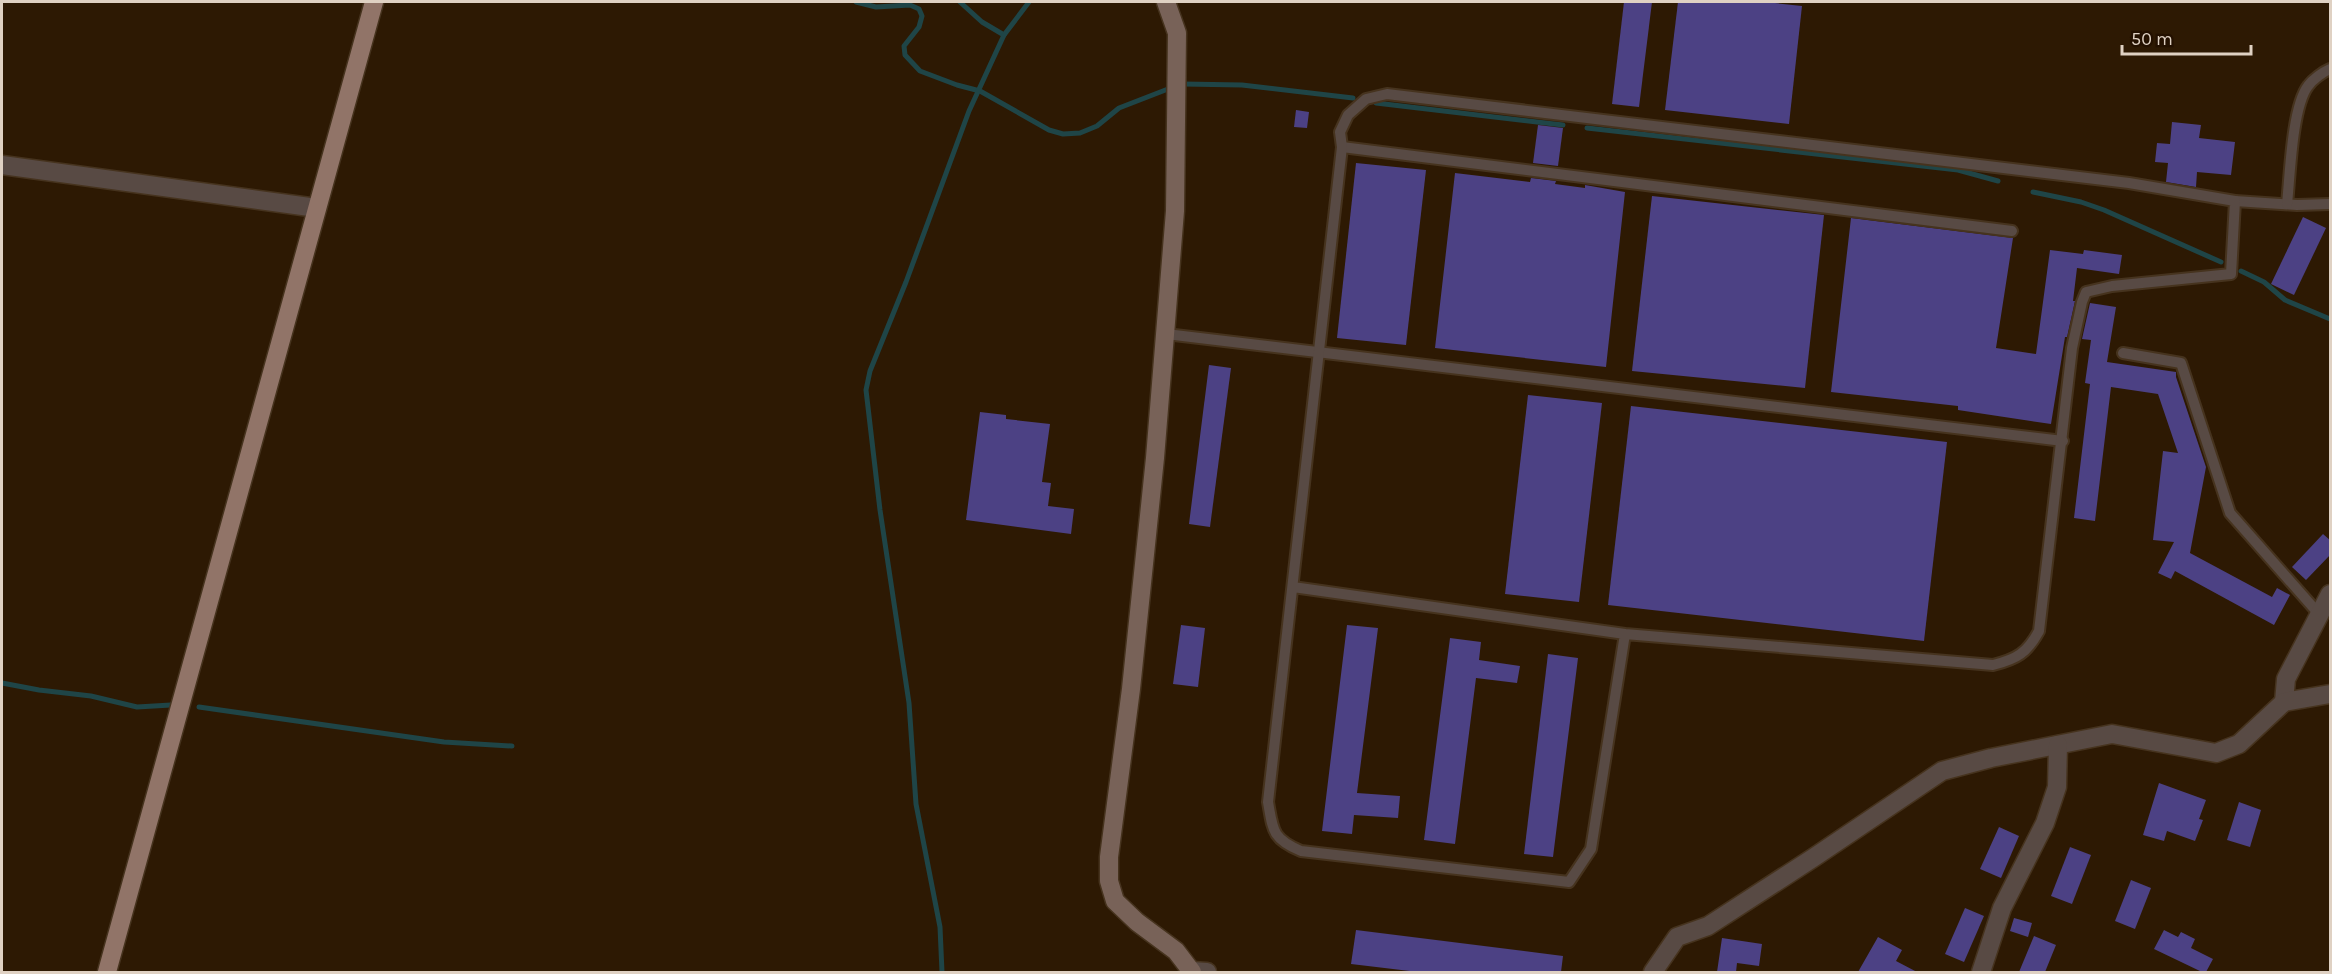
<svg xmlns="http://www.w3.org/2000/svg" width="2332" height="974" viewBox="0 0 2332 974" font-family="Karla,sans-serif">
	<rect width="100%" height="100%" fill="#2d1903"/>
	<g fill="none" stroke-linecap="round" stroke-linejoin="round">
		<g stroke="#1f4547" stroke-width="5">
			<polyline points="856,2 876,7 910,5 919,9 922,16 919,27 904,46 905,55 920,71 957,85 980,91 1049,130 1063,134 1080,133 1097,126 1119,108 1168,89"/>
			<polyline points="960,2 982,22 1004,35"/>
			<polyline points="1183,84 1242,85 1353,98"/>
			<polyline points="1376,103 1563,125"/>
			<polyline points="1587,128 1958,170 1998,181"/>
			<polyline points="2033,192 2081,202 2104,210 2221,262"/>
			<polyline points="2241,271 2264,282 2285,300 2330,319"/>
			<polyline points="2,683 39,690 91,696 137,707 171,705"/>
			<polyline points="199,707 444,742 512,746"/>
			<polyline points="942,972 940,927 916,804 909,703 880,510 866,390 870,371 906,282 969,111 1004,35 1029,2"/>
		</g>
	</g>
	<g fill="#4c4184">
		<polygon points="1624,2 1652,2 1639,107 1612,104"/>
		<polygon points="1678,2 1765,2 1802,6 1789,124 1665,110"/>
		<polygon points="1296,110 1309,112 1307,128 1294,127"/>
		<polygon points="2172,122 2201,125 2199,138 2235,142 2231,175 2197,172 2196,187 2166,182 2168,163 2155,162 2157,143 2170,144"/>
		<polygon points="1538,125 1563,128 1558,166 1533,163"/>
		<polygon points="1356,163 1426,170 1406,345 1337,338"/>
		<polygon points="1455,173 1530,182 1531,178 1556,181 1555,184 1585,188 1585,185 1625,192 1606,367 1435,348"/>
		<polygon points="1652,196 1824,215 1805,388 1632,371"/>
		<polygon points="2303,217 2326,228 2294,295 2271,284"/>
		<polygon points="1851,218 2013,238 1996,348 2036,354 2050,250 2083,254 2084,250 2122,255 2119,274 2077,268 2073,301 2075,301 2067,337 2065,337 2051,424 1958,410 1958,406 1831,392"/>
		<polygon points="2090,303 2116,307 2107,362 2176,372 2176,377 2206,467 2190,553 2272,597 2277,588 2290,595 2274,625 2175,571 2171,579 2158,573 2174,542 2153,540 2163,451 2178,453 2158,394 2111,387 2095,521 2074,518 2090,384 2085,383 2091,340 2082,339"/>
		<polygon points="1209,365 1231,368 1210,527 1189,524"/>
		<polygon points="1528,395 1602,403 1579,602 1505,594"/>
		<polygon points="1631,406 1947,442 1924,641 1608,605"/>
		<polygon points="980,412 1006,415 1006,419 1050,424 1042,482 1051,483 1048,506 1074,509 1071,534 966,520"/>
		<polygon points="2323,534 2331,541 2331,554 2306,580 2292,567"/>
		<polygon points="1181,625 1205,628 1198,687 1173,684"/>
		<polygon points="1347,625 1378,628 1357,793 1400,796 1398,818 1354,815 1352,834 1322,831"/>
		<polygon points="1450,638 1481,642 1479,660 1520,666 1517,683 1476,678 1455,844 1424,840"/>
		<polygon points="1548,654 1578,658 1553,857 1524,854"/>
		<polygon points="2159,783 2206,800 2199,819 2203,820 2195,841 2167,831 2164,841 2143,835"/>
		<polygon points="2239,802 2261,810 2250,847 2227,840"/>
		<polygon points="1999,827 2019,836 2001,878 1980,869"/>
		<polygon points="2070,847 2091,855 2072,904 2051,896"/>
		<polygon points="2131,880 2151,888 2135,929 2115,921"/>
		<polygon points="1965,908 1984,916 1964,962 1945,954"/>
		<polygon points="2014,918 2032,923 2028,937 2010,931"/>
		<polygon points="1356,930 1563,956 1561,972 1418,972 1351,964"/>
		<polygon points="2164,930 2178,937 2181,932 2195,939 2191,948 2213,959 2206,972 2202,972 2154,949"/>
		<polygon points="2034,936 2056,945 2045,972 2019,972"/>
		<polygon points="1878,937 1902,950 1896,961 1917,972 1858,972"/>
		<polygon points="1722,938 1762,944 1759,966 1737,963 1736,972 1717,972"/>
	</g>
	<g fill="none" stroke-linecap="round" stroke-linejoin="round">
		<defs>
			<g id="lane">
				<polyline points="1342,147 2012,231"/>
				<polyline points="2235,201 2297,205 2330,204"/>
				<path d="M2287,204C2290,176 2292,107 2308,86C2313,79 2323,72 2330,69"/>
				<polyline points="1166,334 2063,441"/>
				<polyline points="2123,353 2181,363 2230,513 2319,614"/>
				<path d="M1293,587L1625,634L1993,665C2017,659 2027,653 2039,631L2072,348L2082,302L2086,292L2112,286L2231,274L2235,201L2129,183L1387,94L1366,99L1348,115L1340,132L1342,147L1268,802C1273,830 1272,839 1301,851L1569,882L1591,849L1625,634"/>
			</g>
			<g id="street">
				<polyline points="2,165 317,208"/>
				<polyline points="2284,702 2286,679 2330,594"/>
				<polyline points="1192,971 1207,972"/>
				<polyline points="1653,972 1677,937 1708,926 1813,858 1942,771 1991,758 2112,734 2216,753 2239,744 2284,702 2330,694"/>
				<polyline points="1981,972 2002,908 2045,823 2057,787 2058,745"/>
			</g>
			<polyline id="secondary" points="1166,2 1177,33 1175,211 1155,458 1131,689 1109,857 1109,881 1115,901 1137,922 1176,951 1192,972"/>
			<polyline id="primary" points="107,972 374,2"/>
		</defs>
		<use href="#lane" stroke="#46331e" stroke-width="14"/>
		<use href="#street" stroke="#46331e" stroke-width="21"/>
		<use href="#secondary" stroke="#46331e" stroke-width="21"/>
		<use href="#primary" stroke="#46331e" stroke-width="21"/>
		<use href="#lane" stroke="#584a44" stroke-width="10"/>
		<use href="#street" stroke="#584a44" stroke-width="18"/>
		<use href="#secondary" stroke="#786258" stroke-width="18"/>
		<use href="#primary" stroke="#917468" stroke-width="18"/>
	</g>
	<rect width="2332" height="974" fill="none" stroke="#dfd1c3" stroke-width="6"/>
	<path d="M2122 45v9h129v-9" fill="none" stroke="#dfd1c3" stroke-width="3"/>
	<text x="2131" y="45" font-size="18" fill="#dfd1c3" stroke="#231000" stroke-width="4.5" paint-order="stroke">50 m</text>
</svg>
